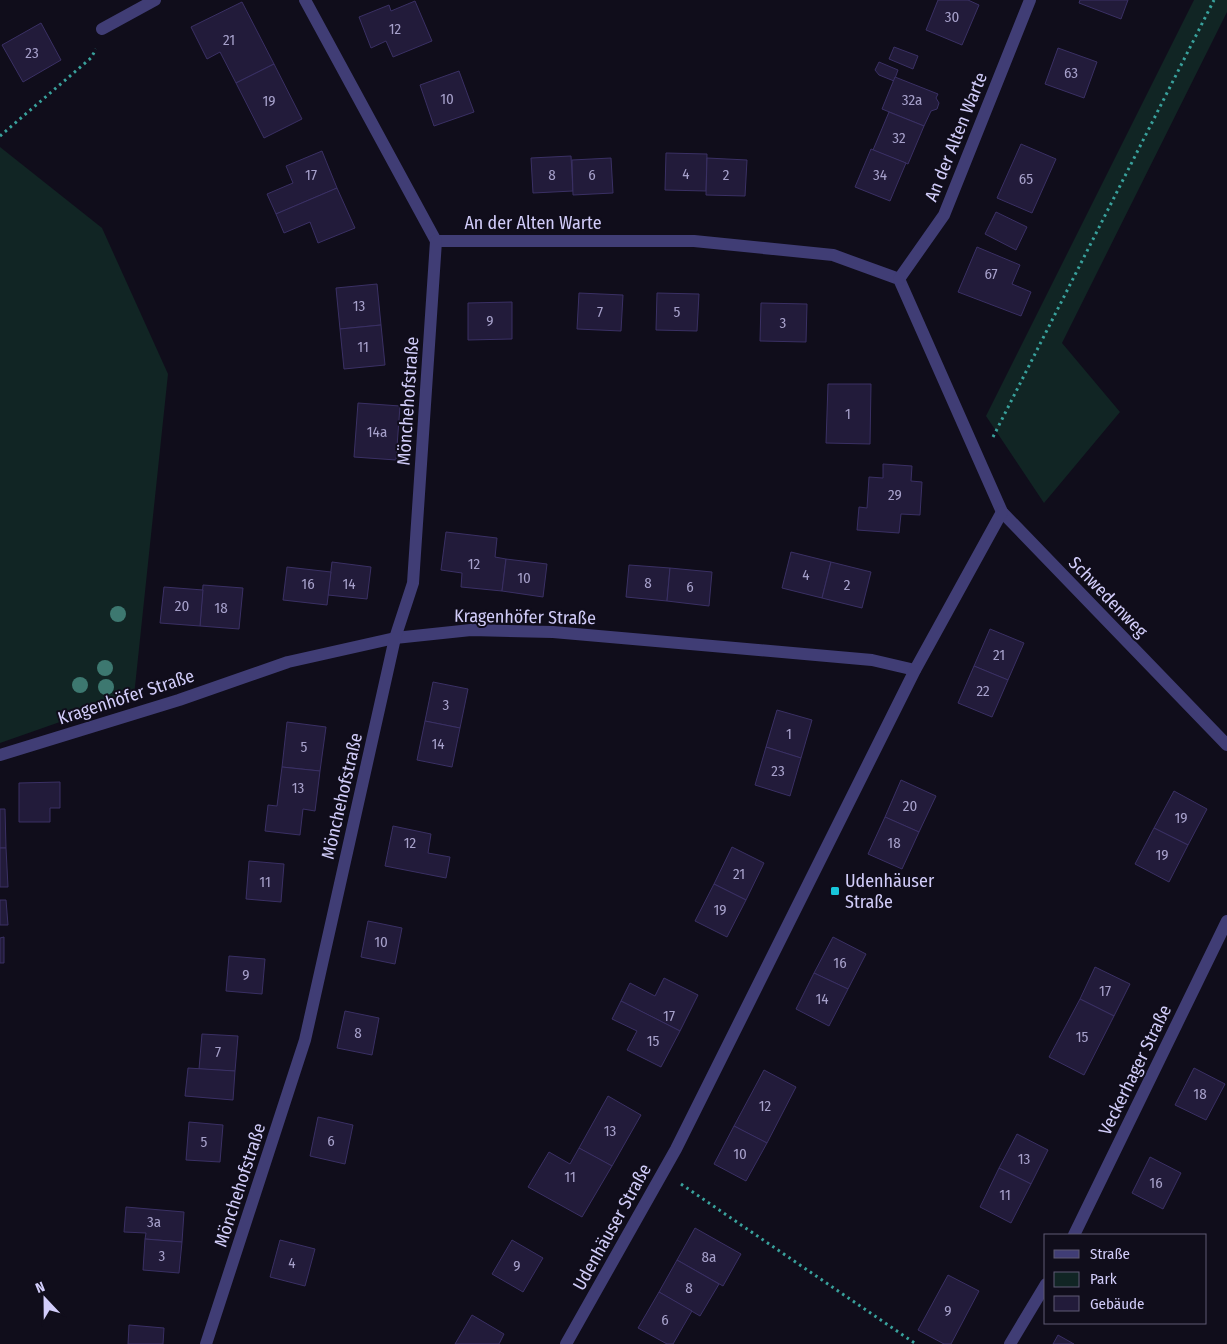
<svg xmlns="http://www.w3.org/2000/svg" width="1227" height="1344" viewBox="0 0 1227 1344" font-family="'Fira Sans Condensed',sans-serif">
	<rect width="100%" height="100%" fill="#100d1b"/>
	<g fill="#112524">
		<polygon points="1194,0 1227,0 1227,12 1062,343 1120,412 1044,503 986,416"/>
		<polygon points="0,147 102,228 168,374 134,696 0,743"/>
	</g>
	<g fill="#221b3a" stroke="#3a3064">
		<polygon points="938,0 968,0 979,5 962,45 926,30"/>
		<polygon points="1080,0 1128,0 1121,19 1079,3"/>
		<polygon points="415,1 432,41 393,57 386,41 371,48 359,17 389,5 391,11"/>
		<polygon points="242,2 274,64 236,83 220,52 207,59 191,27"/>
		<polygon points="41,23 61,60 23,82 2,45"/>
		<polygon points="894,47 918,56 913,69 889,59"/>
		<polygon points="1058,48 1097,62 1084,98 1045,84"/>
		<polygon points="879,62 898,70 894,81 879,75 875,70"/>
		<polygon points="274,64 302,119 264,138 236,83"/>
		<polygon points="459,71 474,112 434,126 420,85"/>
		<polygon points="895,77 938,94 936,98 939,103 937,109 931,111 924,126 882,109"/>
		<polygon points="889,112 924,126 908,164 873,150"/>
		<polygon points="1021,144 1056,159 1032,213 997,198"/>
		<polygon points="871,149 906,163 890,201 855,187"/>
		<polygon points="322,151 337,188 276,214 267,194 293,183 286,166"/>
		<polygon points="666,153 707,154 706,191 665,190"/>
		<polygon points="571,156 573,191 533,193 531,158"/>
		<polygon points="611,158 613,193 573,195 572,160"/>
		<polygon points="707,158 747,160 745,196 706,195"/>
		<polygon points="337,188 355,228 318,243 310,222 284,233 276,214"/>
		<polygon points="996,212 1027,227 1016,250 985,234"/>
		<polygon points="977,247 1020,265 1012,284 1031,292 1021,316 958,292"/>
		<polygon points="377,284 381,325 340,329 336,288"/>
		<polygon points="579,293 623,295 621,331 577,329"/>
		<polygon points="657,293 699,294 697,331 656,330"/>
		<polygon points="512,302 512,339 468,340 468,303"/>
		<polygon points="761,303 807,304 806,342 760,341"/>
		<polygon points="381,325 385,365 344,369 340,329"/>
		<polygon points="828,384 871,384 870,444 826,443"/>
		<polygon points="358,403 400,406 396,460 354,457"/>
		<polygon points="883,464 912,466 911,481 922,482 920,515 901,514 899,533 857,530 859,507 867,508 869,477 883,478"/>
		<polygon points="446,532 497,538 495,557 506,559 502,591 461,587 462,573 441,570"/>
		<polygon points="791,552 831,562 822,598 782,588"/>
		<polygon points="506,559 547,564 543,597 502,591"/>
		<polygon points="332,562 371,567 367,599 328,595"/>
		<polygon points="831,562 871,572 862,608 822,598"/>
		<polygon points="629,565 670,568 667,601 626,597"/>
		<polygon points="287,567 331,572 327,605 283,600"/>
		<polygon points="670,568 712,572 709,606 667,601"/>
		<polygon points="203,585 243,588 239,629 200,626"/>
		<polygon points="164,587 203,590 200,626 160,623"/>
		<polygon points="990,629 1024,643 1008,680 974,666"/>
		<polygon points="974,666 1008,680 992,717 958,703"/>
		<polygon points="433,682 468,689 460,728 425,721"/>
		<polygon points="777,710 812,720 801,758 766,747"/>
		<polygon points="425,721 460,728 452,767 417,760"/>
		<polygon points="287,722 326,727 320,771 282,767"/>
		<polygon points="766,747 801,758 790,796 755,785"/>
		<polygon points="282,767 320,771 315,811 303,809 300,835 265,831 268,805 277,806"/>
		<polygon points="901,780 936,796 919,832 885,817"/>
		<polygon points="60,782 60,808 50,808 50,822 19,822 19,783"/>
		<polygon points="1174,791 1207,809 1188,845 1154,828"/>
		<polygon points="0,809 5,809 6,848 0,848"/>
		<polygon points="885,817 919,832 902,869 868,854"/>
		<polygon points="393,826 431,834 428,853 450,857 446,878 385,866"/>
		<polygon points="1154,828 1188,845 1169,882 1135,864"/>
		<polygon points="732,847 764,863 746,900 714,884"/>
		<polygon points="0,848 6,848 8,887 0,887"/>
		<polygon points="249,861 284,864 281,902 246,899"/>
		<polygon points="714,884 746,900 727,937 695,921"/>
		<polygon points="0,900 6,900 8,925 0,925"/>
		<polygon points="368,921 402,928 395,964 361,957"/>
		<polygon points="4,937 4,963 0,963 0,938"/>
		<polygon points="833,937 866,954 848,989 814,973"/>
		<polygon points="229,956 265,959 262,994 226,991"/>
		<polygon points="1095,967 1130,984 1114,1016 1080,999"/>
		<polygon points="814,973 848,989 829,1026 796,1009"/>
		<polygon points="664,978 698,995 680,1031 621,1001 630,983 655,996"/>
		<polygon points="1080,999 1114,1016 1084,1075 1049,1057"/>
		<polygon points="621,1001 680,1031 661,1067 627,1050 637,1031 612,1019"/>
		<polygon points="345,1011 379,1018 372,1055 337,1048"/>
		<polygon points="202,1034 238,1036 235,1071 199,1069"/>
		<polygon points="188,1068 235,1071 233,1100 185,1096"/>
		<polygon points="1194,1068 1225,1084 1206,1120 1175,1105"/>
		<polygon points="764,1070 796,1087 767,1143 734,1126"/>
		<polygon points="608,1096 641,1115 612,1166 579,1148"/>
		<polygon points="318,1117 353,1125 345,1164 310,1156"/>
		<polygon points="189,1122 223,1125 220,1162 186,1160"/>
		<polygon points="734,1126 767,1143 746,1181 714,1164"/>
		<polygon points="1017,1134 1048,1150 1031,1184 999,1168"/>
		<polygon points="579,1148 612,1166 582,1217 528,1187 549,1152 570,1164"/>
		<polygon points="1150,1157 1181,1173 1163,1209 1132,1193"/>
		<polygon points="999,1168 1031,1184 1011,1223 980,1207"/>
		<polygon points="126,1207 184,1212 182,1242 145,1239 146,1233 124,1232"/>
		<polygon points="695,1228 741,1254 723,1286 677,1260"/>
		<polygon points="145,1239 182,1242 179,1273 143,1270"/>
		<polygon points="280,1240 315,1249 305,1286 270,1277"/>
		<polygon points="512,1240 543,1258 523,1292 492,1274"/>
		<polygon points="677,1260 719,1284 700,1316 659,1292"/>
		<polygon points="948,1275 979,1291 951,1344 944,1344 918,1330"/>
		<polygon points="659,1292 692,1311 673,1344 667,1344 638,1328"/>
		<polygon points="472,1315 504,1334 499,1344 455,1344"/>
		<polygon points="129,1325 164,1328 163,1344 128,1344"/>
		<polygon points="1058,1335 1074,1344 1053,1344"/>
	</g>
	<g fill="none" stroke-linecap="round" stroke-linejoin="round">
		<g stroke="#39a19c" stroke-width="3" stroke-dasharray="2.5 4" stroke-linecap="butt">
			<polyline points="0,136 91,58 96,49"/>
			<polyline points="993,437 1214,0"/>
			<polyline points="681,1184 916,1344"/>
		</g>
		<g stroke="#403d75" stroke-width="12">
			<polyline points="305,0 436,241"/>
			<polyline points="102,29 155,0"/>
			<polyline points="436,241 694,241 833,255 899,279 1002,512 1227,745"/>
			<polyline points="899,279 944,215 1030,0"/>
			<polyline points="0,755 179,700 288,662 395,638 471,630 553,632 872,660 915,670"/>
			<polyline points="1074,1235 1227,921"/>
			<polyline points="206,1344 305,1040 395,638 413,583 436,241"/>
			<polyline points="566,1344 676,1149 915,670 1002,512"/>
			<polyline points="1010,1344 1046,1284"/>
		</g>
	</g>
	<g fill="#3d7870">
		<circle cx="118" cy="614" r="8"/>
		<circle cx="105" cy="668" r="8"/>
		<circle cx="80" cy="685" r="8"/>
		<circle cx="106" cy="687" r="8"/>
	</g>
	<rect fill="#18c6db" stroke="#100d1b" stroke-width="2" x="830" y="886" width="10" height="10" rx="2.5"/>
	<g text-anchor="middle" stroke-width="4" stroke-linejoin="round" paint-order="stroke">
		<g font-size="15" fill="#a6a0ca">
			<text x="952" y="22">30</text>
			<text x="395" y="34">12</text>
			<text x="229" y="45">21</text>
			<text x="32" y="58">23</text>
			<text x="1071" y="78">63</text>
			<text x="447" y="104">10</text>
			<text x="912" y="105">32a</text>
			<text x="269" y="106">19</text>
			<text x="899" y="143">32</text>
			<text x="686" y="179">4</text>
			<text x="311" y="180">17</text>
			<text x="552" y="180">8</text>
			<text x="592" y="180">6</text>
			<text x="726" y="180">2</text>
			<text x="880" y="180">34</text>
			<text x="1026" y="184">65</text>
			<text x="991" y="279">67</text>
			<text x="359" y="311">13</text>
			<text x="600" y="317">7</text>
			<text x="677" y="317">5</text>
			<text x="490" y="326">9</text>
			<text x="783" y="328">3</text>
			<text x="363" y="352">11</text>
			<text x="848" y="419">1</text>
			<text x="377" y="437">14a</text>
			<text x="895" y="500">29</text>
			<text x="474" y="569">12</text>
			<text x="806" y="580">4</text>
			<text x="524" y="583">10</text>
			<text x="648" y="588">8</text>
			<text x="308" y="589">16</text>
			<text x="349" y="589">14</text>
			<text x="847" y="590">2</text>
			<text x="690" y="592">6</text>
			<text x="182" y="611">20</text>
			<text x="221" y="613">18</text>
			<text x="999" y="660">21</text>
			<text x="983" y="696">22</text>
			<text x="446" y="710">3</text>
			<text x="789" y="739">1</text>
			<text x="438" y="749">14</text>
			<text x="304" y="752">5</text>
			<text x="778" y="776">23</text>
			<text x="298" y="793">13</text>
			<text x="910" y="811">20</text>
			<text x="1181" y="823">19</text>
			<text x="410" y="848">12</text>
			<text x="894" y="848">18</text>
			<text x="1162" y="860">19</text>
			<text x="739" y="879">21</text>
			<text x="265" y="887">11</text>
			<text x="720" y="915">19</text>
			<text x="381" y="947">10</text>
			<text x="840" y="968">16</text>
			<text x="246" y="980">9</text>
			<text x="1105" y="996">17</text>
			<text x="822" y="1004">14</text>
			<text x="669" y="1021">17</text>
			<text x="358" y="1038">8</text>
			<text x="1082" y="1042">15</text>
			<text x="653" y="1046">15</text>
			<text x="218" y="1057">7</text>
			<text x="1200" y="1099">18</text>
			<text x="765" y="1111">12</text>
			<text x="610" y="1136">13</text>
			<text x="331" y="1146">6</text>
			<text x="204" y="1147">5</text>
			<text x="740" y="1159">10</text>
			<text x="1024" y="1164">13</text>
			<text x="570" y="1182">11</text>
			<text x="1156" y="1188">16</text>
			<text x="1005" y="1200">11</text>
			<text x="154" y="1227">3a</text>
			<text x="162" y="1261">3</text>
			<text x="709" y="1262">8a</text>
			<text x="292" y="1268">4</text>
			<text x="517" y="1271">9</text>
			<text x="689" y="1293">8</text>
			<text x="948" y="1316">9</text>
			<text x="665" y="1325">6</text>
		</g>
		<g font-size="18" fill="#d2cdfa" stroke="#100d1b">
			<text transform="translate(956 137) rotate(-68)" y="6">An der Alten Warte</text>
			<text x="533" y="229">An der Alten Warte</text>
			<text transform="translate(408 401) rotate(-86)" y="6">Mönchehofstraße</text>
			<text transform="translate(1108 597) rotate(46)" y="6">Schwedenweg</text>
			<text transform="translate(525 617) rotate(1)" y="6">Kragenhöfer Straße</text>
			<text transform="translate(126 697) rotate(-18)" y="6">Kragenhöfer Straße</text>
			<text transform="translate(342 796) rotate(-77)" y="6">Mönchehofstraße</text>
			<text transform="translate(1135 1070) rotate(-64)" y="6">Veckerhager Straße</text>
			<text transform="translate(240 1185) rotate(-72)" y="6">Mönchehofstraße</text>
			<text transform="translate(612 1227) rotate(-61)" y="6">Udenhäuser Straße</text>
		</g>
		<g font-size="18" fill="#d2cdfa" stroke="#100d1b" text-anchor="start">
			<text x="845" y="887">Udenhäuser<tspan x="845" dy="21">Straße</tspan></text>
		</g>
	</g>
	<rect x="1044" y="1234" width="162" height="90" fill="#100d1b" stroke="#5e5a74"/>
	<rect x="1054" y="1250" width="25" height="8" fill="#403d75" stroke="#5e5a74"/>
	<text x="1090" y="1259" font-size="15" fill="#d2cdfa">Straße</text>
	<rect x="1054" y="1272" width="25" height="15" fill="#112524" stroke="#5e5a74"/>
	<text x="1090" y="1284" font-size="15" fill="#d2cdfa">Park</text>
	<rect x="1054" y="1296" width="25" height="15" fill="#221b3a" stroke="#5e5a74"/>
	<text x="1090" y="1309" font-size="15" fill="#d2cdfa">Gebäude</text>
	<g transform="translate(45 1299) rotate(338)" stroke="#100d1b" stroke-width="4" paint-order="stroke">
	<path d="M0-4L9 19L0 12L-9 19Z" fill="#d2cdfa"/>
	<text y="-8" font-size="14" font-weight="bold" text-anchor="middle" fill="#d2cdfa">N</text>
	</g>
</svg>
